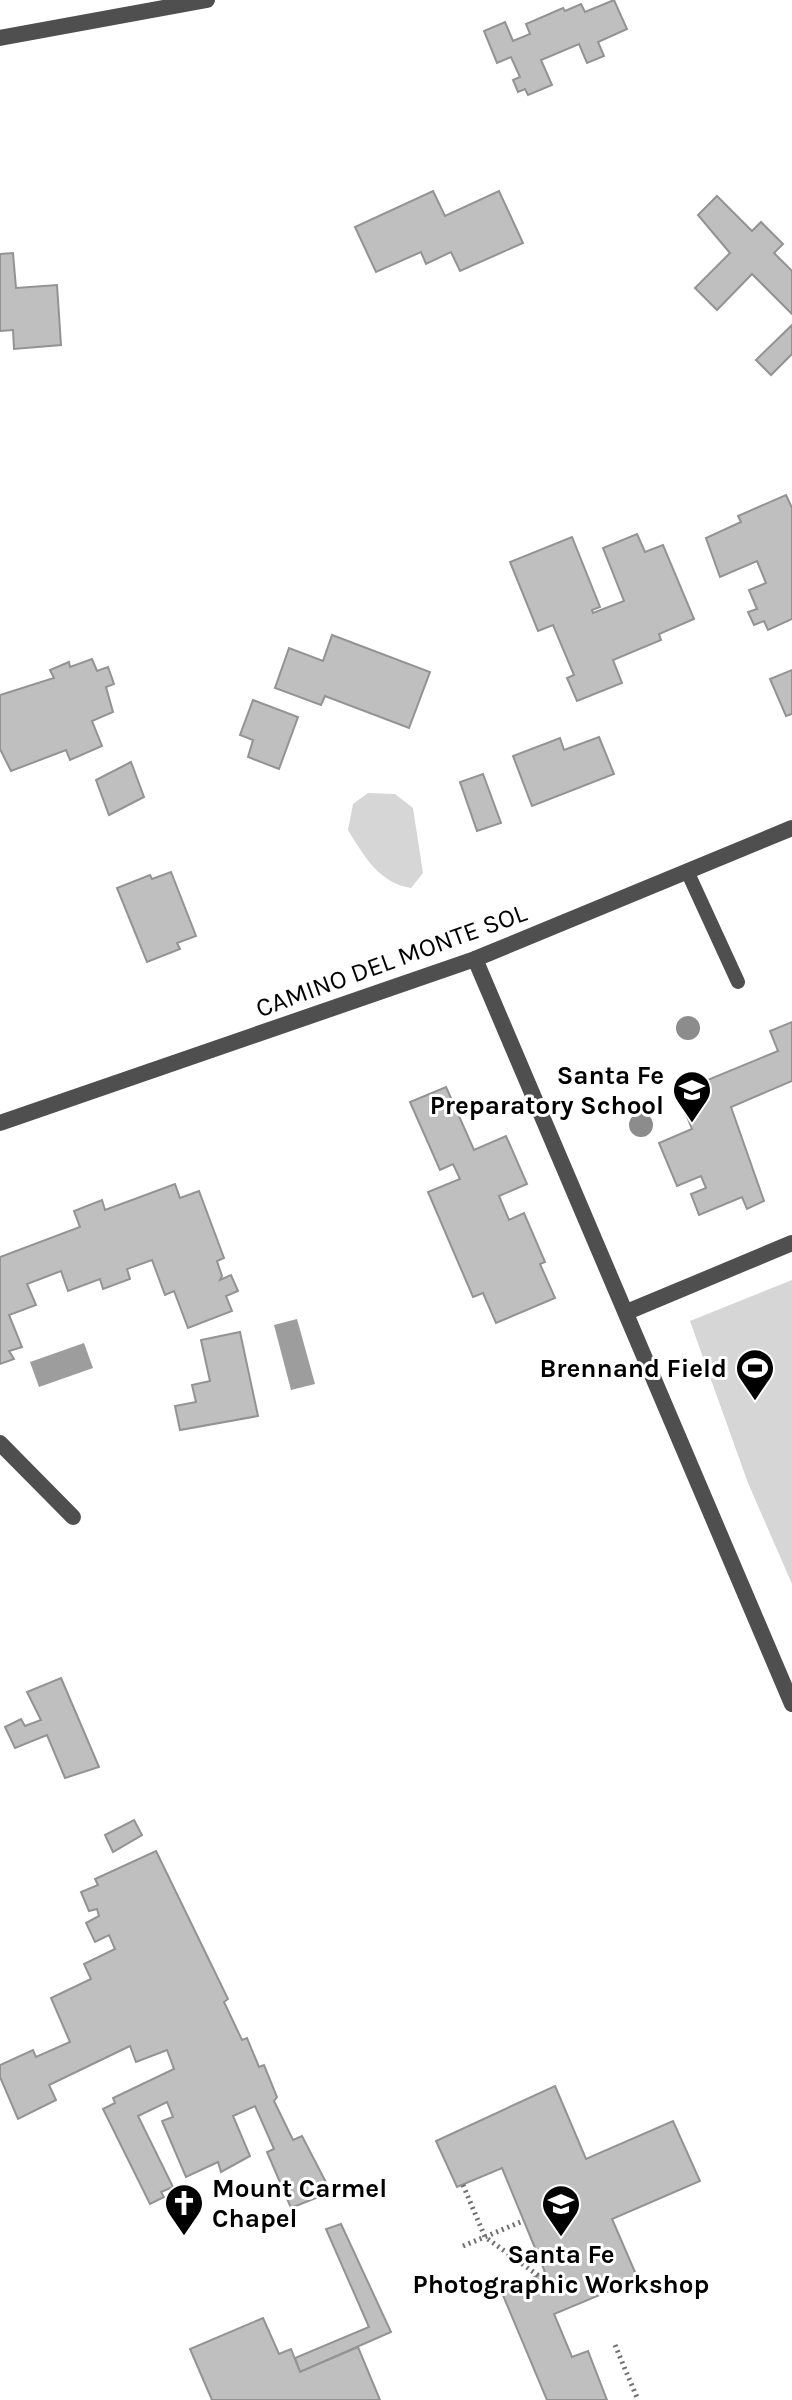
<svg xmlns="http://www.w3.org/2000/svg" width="792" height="2400" viewBox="0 0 792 2400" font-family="Karla,sans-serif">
	<rect width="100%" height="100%" fill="#fff"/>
	<g fill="#d6d6d6">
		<path d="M368,793L395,794L413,808L423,873L411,888C379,883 364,856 348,830L353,804Z"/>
		<polygon points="792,1280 792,1584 748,1483 690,1321"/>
	</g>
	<g fill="#9d9d9d">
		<polygon points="297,1319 315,1384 291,1390 274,1325"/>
		<polygon points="84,1343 93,1368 39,1387 30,1362"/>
	</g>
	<g fill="#bfbfbf" stroke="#939393" stroke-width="2">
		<polygon points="614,0 627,29 598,42 604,56 587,63 579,44 541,60 552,85 528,95 525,89 518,92 513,80 520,77 511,57 497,63 484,31 505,22 513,41 530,34 526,24 563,8 565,11 581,4 585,12"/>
		<polygon points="433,191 445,216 499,191 523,243 460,271 451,252 426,264 421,252 376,272 355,227"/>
		<polygon points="717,196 752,231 761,222 783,244 774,253 792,271 792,314 752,274 717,310 695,288 730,253 698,215"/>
		<polygon points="13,253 16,288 57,285 61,345 14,349 13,330 0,331 0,254"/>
		<polygon points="792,325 792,354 771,375 756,360"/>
		<polygon points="786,495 792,508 792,619 768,630 764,621 754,625 748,612 757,609 749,590 766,583 757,561 720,577 706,538 741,522 738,516"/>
		<polygon points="637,534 645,552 663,545 694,619 659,634 661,640 613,660 622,683 577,701 567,678 574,675 553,625 538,631 510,562 572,537 600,607 592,610 593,613 624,601 603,548"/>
		<polygon points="332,635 430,672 409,728 325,696 321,705 275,688 289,648 323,661"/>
		<polygon points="92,659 97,671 108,667 114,684 106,687 113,712 92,721 102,746 70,760 66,750 11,771 0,749 0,695 54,678 50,670 69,662 70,667"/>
		<polygon points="792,670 792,714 786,716 770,679"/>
		<polygon points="253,700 298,717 279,769 248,757 253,740 240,735"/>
		<polygon points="599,737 614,774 532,806 513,756 560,738 564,750"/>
		<polygon points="131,762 144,797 109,815 96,780"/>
		<polygon points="483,774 501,823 477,831 460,782"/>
		<polygon points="171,872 196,936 177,943 180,949 147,962 117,888 150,875 152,879"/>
		<polygon points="792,1022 792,1081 731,1107 764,1201 747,1209 742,1197 699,1215 691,1194 706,1188 701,1176 677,1186 659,1143 692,1129 684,1109 700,1103 693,1086 778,1051 770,1031"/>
		<polygon points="446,1087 474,1150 506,1136 527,1184 499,1196 509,1220 524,1213 545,1262 540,1264 555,1298 496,1323 483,1293 473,1297 428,1192 460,1179 453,1164 440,1170 410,1102"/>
		<polygon points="175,1184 180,1198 199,1191 224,1258 217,1261 222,1276 220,1280 231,1275 238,1291 226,1296 232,1311 188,1328 174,1291 165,1295 152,1260 127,1269 130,1279 103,1289 100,1279 68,1291 61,1271 27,1284 36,1305 9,1315 22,1347 9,1351 14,1359 0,1364 0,1257 80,1227 74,1211 102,1200 105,1210"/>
		<polygon points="240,1332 258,1416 180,1430 175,1406 196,1402 192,1385 210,1381 201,1340"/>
		<polygon points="61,1678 99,1767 65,1778 47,1735 15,1748 5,1727 21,1719 25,1726 41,1720 27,1692"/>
		<polygon points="134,1820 142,1835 113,1852 105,1835"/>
		<polygon points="156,1851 228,1999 224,2002 242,2040 247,2038 259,2067 264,2065 277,2097 274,2101 293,2140 302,2136 331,2192 291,2208 267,2152 274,2149 255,2106 233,2116 250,2156 221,2172 218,2162 186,2177 162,2121 173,2117 167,2102 138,2116 173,2187 161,2192 164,2197 150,2204 103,2109 115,2103 113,2098 174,2069 167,2050 136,2062 130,2046 49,2085 56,2100 18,2119 0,2077 0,2065 33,2050 36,2057 70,2042 51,1998 91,1979 84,1964 115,1949 109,1935 95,1942 86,1923 99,1916 97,1909 89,1911 81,1892 98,1885 95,1879"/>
		<polygon points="555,2086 586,2159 673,2121 700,2181 612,2219 638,2279 554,2314 572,2357 588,2351 607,2400 547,2400 502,2293 545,2272 502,2168 457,2187 436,2141"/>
		<polygon points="341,2224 391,2332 300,2372 295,2358 369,2327 326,2229"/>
		<polygon points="263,2318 279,2354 291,2349 300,2372 358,2347 380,2400 212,2400 190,2349"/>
	</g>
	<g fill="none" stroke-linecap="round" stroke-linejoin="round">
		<g stroke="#717171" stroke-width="5" stroke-dasharray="2 4" stroke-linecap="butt">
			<polyline points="463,2185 485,2237 539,2276"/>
			<polyline points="463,2246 523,2221"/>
			<polyline points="615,2345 638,2400"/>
		</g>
		<polyline stroke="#4f4f4f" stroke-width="14" points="687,871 738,982"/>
		<g stroke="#4f4f4f" stroke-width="16">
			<polyline points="0,38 207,0"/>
			<polyline points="475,959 792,1704"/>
			<polyline points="627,1312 792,1243"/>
			<polyline points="0,1443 73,1517"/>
		</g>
		<polyline stroke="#4f4f4f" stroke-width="16" points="0,1123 475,959 792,828"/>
	</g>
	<g fill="#8c8c8c">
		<circle cx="688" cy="1028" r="12"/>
		<circle cx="641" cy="1125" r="12"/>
	</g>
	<defs>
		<symbol id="school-pin" viewBox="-11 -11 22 30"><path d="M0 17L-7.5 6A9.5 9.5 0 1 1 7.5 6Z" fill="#000" stroke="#fff"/><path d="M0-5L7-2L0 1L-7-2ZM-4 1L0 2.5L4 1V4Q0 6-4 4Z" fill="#fff"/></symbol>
		<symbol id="stadium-pin" viewBox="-11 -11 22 30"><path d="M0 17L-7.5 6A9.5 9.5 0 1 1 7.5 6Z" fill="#000" stroke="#fff"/><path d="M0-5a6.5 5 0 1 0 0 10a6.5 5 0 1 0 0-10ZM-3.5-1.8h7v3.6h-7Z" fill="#fff"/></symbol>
		<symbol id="church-pin" viewBox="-11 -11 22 30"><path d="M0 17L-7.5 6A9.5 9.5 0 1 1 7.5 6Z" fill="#000" stroke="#fff"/><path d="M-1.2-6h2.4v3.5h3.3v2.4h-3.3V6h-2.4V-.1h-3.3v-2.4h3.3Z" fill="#fff"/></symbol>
	</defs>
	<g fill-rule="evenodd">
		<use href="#school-pin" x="670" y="1068" width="44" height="60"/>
		<use href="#stadium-pin" x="733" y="1346" width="44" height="60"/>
		<use href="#church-pin" x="162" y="2181" width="44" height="60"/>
		<use href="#school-pin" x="539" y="2182" width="44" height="60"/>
	</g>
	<g text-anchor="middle" stroke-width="6" stroke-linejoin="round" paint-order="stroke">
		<g font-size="26" fill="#000" stroke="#fff">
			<text transform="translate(391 960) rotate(-20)" y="9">CAMINO DEL MONTE SOL</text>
		</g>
		<g font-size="26" font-weight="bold" fill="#000" stroke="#fff" text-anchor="end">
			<text x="664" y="1084">Santa Fe<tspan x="664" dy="30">Preparatory School</tspan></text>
			<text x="727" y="1377">Brennand Field</text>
			<text x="212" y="2197" text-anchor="start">Mount Carmel<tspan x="212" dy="30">Chapel</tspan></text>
			<text x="561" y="2263" text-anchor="middle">Santa Fe<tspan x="561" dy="30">Photographic Workshop</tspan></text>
		</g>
	</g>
</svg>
